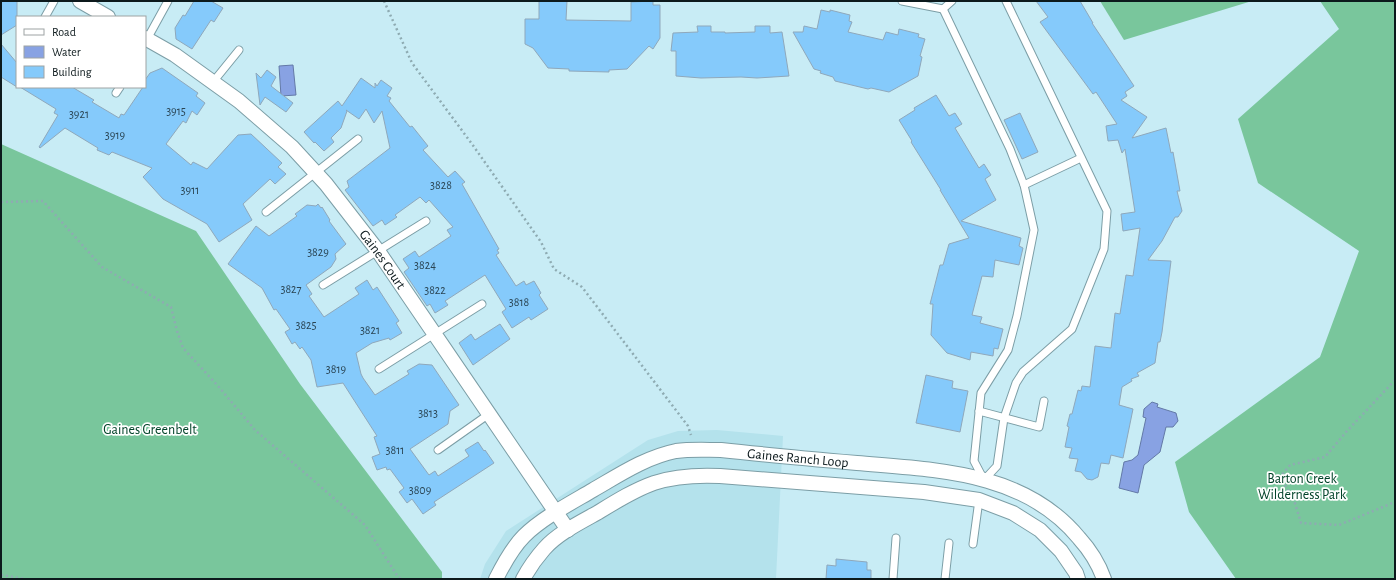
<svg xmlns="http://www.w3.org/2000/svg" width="1396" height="580" viewBox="0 0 1396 580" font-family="'Alegreya Sans',sans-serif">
	<rect width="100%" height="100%" fill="#c8ecf5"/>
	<polygon fill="#b4e2ec" points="717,430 783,436 776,579 480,579 485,564 506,531 648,440 678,431"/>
	<g fill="#79c69c">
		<polygon points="1100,1 1252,1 1124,40"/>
		<polygon points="1320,1 1395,1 1395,579 1236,579 1189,512 1175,462 1320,357 1359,251 1258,183 1238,119 1339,29"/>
		<polygon points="1,144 196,231 300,384 442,572 442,579 1,579"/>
	</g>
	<g fill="#88a2e3" stroke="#6379a7">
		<polygon points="293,65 296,95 281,96 279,66"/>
		<polygon points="1152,402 1158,404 1157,407 1176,413 1178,421 1173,427 1166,427 1160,452 1144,465 1138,493 1119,488 1124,462 1132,460 1138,455 1146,418 1143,417 1144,409"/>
	</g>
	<g fill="#85cafb" stroke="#8fa8bb">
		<polygon points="1,1 17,1 17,25 1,35"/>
		<polygon points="194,1 211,1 223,8 214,22 211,20 192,49 176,39 175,28 183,15 185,16"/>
		<polygon points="539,1 567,1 566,20 631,21 631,2 653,1 653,5 660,5 660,38 653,49 649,46 627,69 609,70 609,72 569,71 569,69 548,68 533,48 525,44 525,19 539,19"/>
		<polygon points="1036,1 1080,1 1093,23 1092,23 1134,86 1125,92 1127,96 1121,100 1147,117 1132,138 1166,128 1171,153 1173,152 1180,191 1177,191 1182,211 1178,217 1175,217 1162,241 1148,260 1171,261 1162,332 1160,342 1158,342 1155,363 1137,373 1139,376 1131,379 1132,381 1122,387 1119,405 1133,409 1123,458 1111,455 1109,464 1101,463 1098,477 1092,480 1087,479 1081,472 1075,471 1078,459 1069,458 1072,448 1065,447 1069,427 1067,426 1070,414 1072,414 1078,390 1081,391 1082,386 1090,387 1095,346 1111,348 1115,313 1120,314 1126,275 1133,276 1140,228 1123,231 1121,214 1135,212 1125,149 1122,153 1118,140 1108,141 1106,126 1117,124 1096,92 1093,94 1040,22 1048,17"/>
		<polygon points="821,10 830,12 830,10 850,15 849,21 852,22 848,32 883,40 886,32 898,35 899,29 919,34 918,37 925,39 920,56 922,57 918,76 889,92 871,88 868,89 835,81 833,77 820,73 821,71 814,69 793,32 803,32 804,26 817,29"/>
		<polygon points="697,26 711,26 711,32 725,32 725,33 755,32 755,26 770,26 770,33 782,32 789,76 757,78 741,77 701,78 676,76 676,51 671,51 673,33 698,32"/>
		<polygon points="1,44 17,63 17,87 1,77"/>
		<polygon points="162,68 198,93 196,96 205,103 197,115 192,111 186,123 183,121 166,144 191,165 193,162 207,169 238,135 251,134 282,163 278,167 286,174 275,184 270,179 243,204 252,220 219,242 207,224 163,199 143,177 152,168 112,152 109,155 97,150 98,148 65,128 40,148 39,147 58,115 54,113 56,109 20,87 72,87 94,100 92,102 119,118 121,114 124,115 143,87 145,87 145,80 150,73"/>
		<polygon points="267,70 276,77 271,86 293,103 286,112 265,97 260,105 256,73 261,78"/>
		<polygon points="361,78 375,88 375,83 377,86 381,80 392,88 387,96 391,98 389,101 410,127 412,126 428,146 423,150 448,177 455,171 465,182 462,184 499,249 497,250 499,253 496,255 516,286 524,281 526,285 534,281 541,293 539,295 548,309 531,320 529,317 512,328 502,312 506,309 485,275 445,301 448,305 435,313 430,304 427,306 404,272 409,268 403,259 415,251 419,257 451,236 447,230 453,227 429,200 426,203 420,197 395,215 397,217 385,225 382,220 373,226 345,190 349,187 347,181 390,148 382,111 374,123 366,109 359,119 346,110 347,111 341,128 331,138 334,142 324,151 315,142 314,143 304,132 338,101 342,106"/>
		<polygon points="936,95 949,116 955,113 962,124 955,128 979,168 984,164 991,175 985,179 996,200 961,221 1021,238 1019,246 1023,248 1019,265 995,260 993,277 982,276 972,315 982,317 980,323 1003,329 998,349 994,348 993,356 971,352 970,360 947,353 931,335 933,304 930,304 940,265 943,265 949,244 969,238 940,190 941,190 911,142 912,141 899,120 915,110 914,108"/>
		<polygon points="1020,113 1038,152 1022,159 1004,120"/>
		<polygon points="318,204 321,208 322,207 330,220 329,221 346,244 335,254 336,259 331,267 306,285 312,294 309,296 324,317 359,294 355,288 367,280 373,290 377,287 399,321 396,323 402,333 390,340 389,338 372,343 356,353 361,374 363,378 375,395 409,374 407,371 419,364 432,365 459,405 450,411 448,424 410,449 429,475 435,471 438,476 469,456 465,450 478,442 484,451 485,450 494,463 434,502 436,505 423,514 412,499 407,503 399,492 404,488 390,469 387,470 386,467 377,470 372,457 380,454 374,437 377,436 343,383 317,387 311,360 302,347 300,349 295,342 292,344 285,332 290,329 276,309 274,310 262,288 228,264 256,226 269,236 297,216 295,214 307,205 316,206"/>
		<polygon points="500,324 510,339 473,365 459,343 471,334 475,340"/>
		<polygon points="926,375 953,381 952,388 968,391 960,432 916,423"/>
		<polygon points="836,559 867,562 867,570 871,570 871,579 826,579 827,565 836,566"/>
	</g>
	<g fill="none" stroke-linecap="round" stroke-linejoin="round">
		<defs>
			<g id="lane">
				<polyline points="902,1 943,9"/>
				<polyline points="943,9 1010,149 1024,185 1034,230 1017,316 1008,350 981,393 974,461 984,480 997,466 1004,418 1016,383 1023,372 1072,329 1104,249 1107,211 1006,1"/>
				<polyline points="943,9 952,1"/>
				<polyline points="45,17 54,1"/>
				<polyline points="146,41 168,1"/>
				<polyline points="213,82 239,50"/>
				<polyline points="116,93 120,87"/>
				<polyline points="1024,185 1081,158"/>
				<polyline points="266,212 358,139"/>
				<polyline points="323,285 426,221"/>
				<polyline points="379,369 482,304"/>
				<polyline points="979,411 1039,427 1044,401"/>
				<polyline points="438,450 489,414"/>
				<polyline points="973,544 979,500"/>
				<polyline points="893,579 896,538"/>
				<polyline points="945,579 949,543"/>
			</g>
			<g id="street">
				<polyline points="80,1 108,17"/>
				<path id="s1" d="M145,38L175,55L239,101L292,147L326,184L378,251L568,530"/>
				<path id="s2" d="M496,579C503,565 513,547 524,536C542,518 571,503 593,490C619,475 646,457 676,451C691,449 706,450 721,450C767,455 812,459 857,463C936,470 1024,471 1079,538C1089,549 1099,565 1104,579"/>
				<path d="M523,579C529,568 536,558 544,549C557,534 579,523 597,513C615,502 634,490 654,483C675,476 698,475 720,476L924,492L979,500L1013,513L1040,530L1061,551L1076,573L1078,579"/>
			</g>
		</defs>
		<use href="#lane" stroke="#7c9ea6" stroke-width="9"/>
		<use href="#street" stroke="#7c9ea6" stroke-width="16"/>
		<g stroke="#8eabb2" stroke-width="2.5" stroke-dasharray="2 3" stroke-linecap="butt">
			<polyline points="384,1 412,63 472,144 541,242 554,269 582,287 688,426 691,435"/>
			<polyline points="1,202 43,201 102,267 171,307 177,331 183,348 218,386 255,430 365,525 398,577 402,579"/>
			<polyline points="1395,380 1347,431 1325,457 1290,465 1280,477 1294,500 1301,523 1339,525 1395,502"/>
			<polyline points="1,575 26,579"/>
		</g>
		<use href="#lane" stroke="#fff" stroke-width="7"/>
		<use href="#street" stroke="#fff" stroke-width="14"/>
	</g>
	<g text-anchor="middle" stroke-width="3.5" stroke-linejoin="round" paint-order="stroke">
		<g font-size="12" fill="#2a4554">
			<text x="176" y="115">3915</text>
			<text x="79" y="118">3921</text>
			<text x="115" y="139">3919</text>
			<text x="441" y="189">3828</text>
			<text x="190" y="194">3911</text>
			<text x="318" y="256">3829</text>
			<text x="425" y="269">3824</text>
			<text x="291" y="293">3827</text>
			<text x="435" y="294">3822</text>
			<text x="519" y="306">3818</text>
			<text x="306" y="329">3825</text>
			<text x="370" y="334">3821</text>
			<text x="336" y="373">3819</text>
			<text x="428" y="417">3813</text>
			<text x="395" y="454">3811</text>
			<text x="420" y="494">3809</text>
		</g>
		<g font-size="14" fill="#0c191c" stroke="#fff">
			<text dy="5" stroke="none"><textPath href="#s1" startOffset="328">Gaines Court</textPath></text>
			<text dy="5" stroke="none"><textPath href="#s2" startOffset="349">Gaines Ranch Loop</textPath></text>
		</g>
		<g font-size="14" fill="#004228" stroke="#fff">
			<text x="150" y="434">Gaines Greenbelt</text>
			<text x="1302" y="483">Barton Creek<tspan x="1302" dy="16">Wilderness Park</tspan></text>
		</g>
	</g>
	<rect width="1396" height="580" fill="none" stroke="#0c191c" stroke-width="4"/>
	<rect x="16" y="16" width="130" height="72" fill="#ffffff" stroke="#9ea3a4"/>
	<rect x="24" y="29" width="20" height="6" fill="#ffffff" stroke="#9ea3a4"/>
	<text x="52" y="36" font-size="12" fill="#0c191c">Road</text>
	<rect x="24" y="46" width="20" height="12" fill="#88a2e3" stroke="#9ea3a4"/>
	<text x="52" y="56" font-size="12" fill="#0c191c">Water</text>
	<rect x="24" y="66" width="20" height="12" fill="#85cafb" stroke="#9ea3a4"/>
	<text x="52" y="76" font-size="12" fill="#0c191c">Building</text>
</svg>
